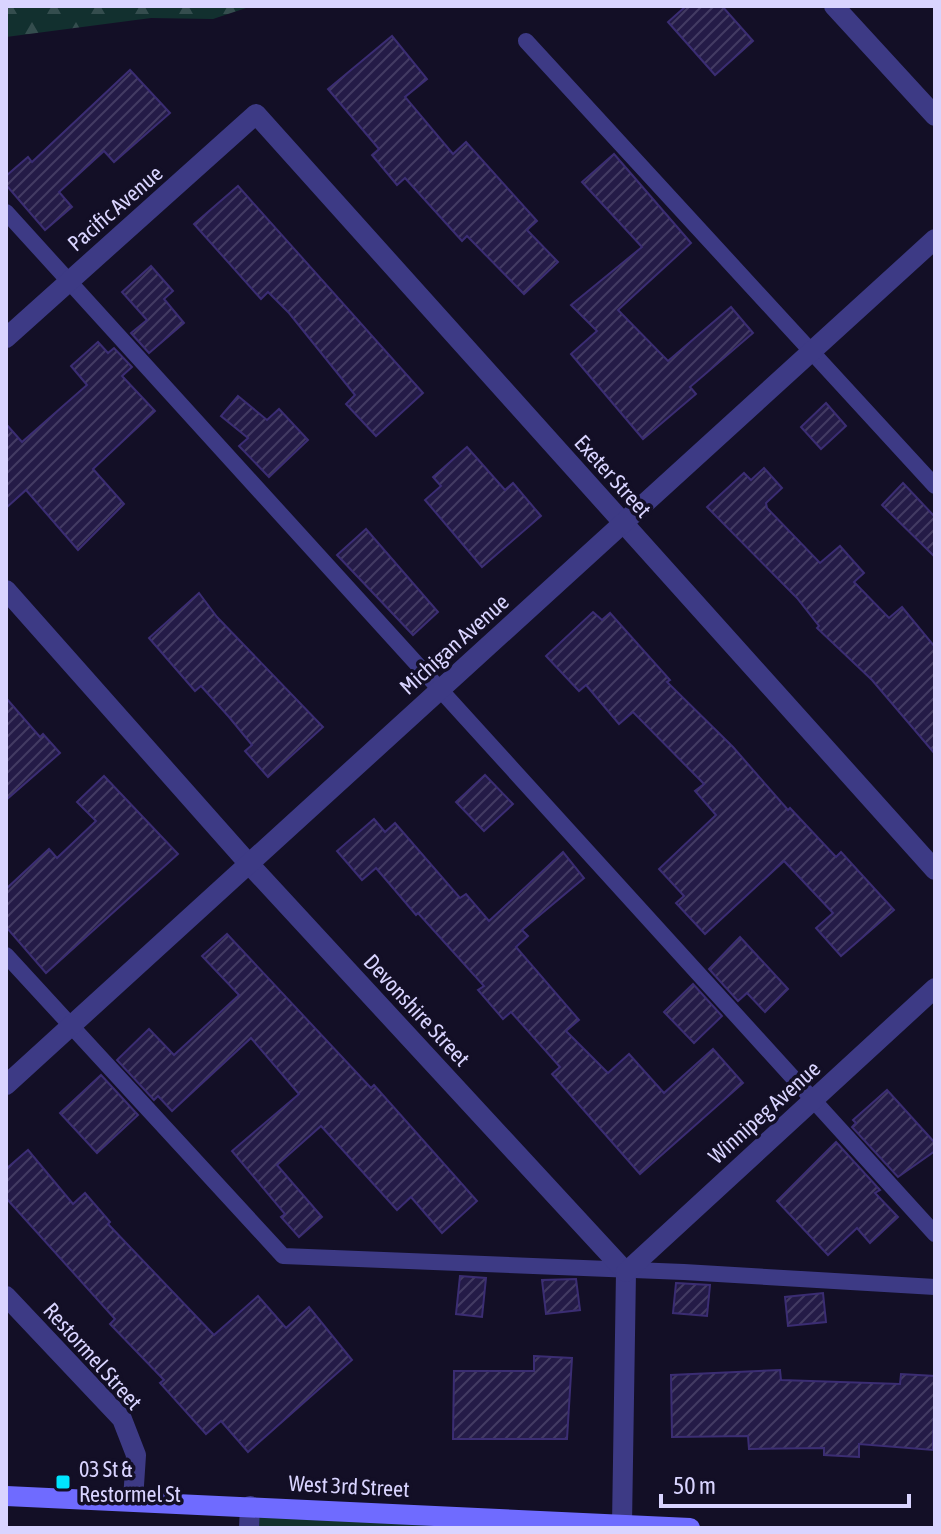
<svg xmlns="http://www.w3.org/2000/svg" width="941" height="1534" viewBox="0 0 941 1534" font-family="'Asap Condensed',sans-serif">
	<defs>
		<pattern id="forest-firs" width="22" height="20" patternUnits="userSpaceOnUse" patternTransform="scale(2)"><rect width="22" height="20" fill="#12302f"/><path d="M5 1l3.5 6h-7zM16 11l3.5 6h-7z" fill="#344d4e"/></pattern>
		<pattern id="building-hatch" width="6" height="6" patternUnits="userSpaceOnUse" patternTransform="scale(2)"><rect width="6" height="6" fill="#241b47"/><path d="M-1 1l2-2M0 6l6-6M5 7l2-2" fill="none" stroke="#433b63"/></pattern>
	</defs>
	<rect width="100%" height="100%" fill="#130f26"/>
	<polygon fill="#12302f" points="250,1506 690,1528 249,1528"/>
	<polygon fill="url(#forest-firs)" points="6,6 252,6 213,19 151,18 6,37"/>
	<g fill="url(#building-hatch)" stroke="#3b2d73" stroke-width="2">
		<polygon points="686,6 722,6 753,41 715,75 668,22"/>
		<polygon points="392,36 427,79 405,97 453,154 466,142 537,221 527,230 558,262 524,294 467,236 462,241 405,178 397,185 372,155 379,149 328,89"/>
		<polygon points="130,70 170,113 114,162 104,151 59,192 72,207 45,230 6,185 6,176 28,157 32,162"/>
		<polygon points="614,154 691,243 618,310 668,361 731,307 753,333 690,387 696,394 643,439 571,354 597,331 571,305 642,247 582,182"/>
		<polygon points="238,186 423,393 376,436 346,404 355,395 289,313 268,292 261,299 194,224"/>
		<polygon points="151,266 173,291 164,299 184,323 149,353 131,333 147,320 122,292"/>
		<polygon points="98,342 108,353 114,348 132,367 122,376 155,411 93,469 124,504 78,550 26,490 6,508 6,424 22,442 87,385 71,366"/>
		<polygon points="238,396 267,420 279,409 308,440 269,477 239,446 248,438 221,416"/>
		<polygon points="826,403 846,426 821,449 801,427"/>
		<polygon points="467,447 505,490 513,483 541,516 482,567 425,500 441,486 433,477"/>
		<polygon points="764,468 782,488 766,503 767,508 820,563 840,546 864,573 854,582 889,618 902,607 935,647 935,754 872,680 817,628 819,626 797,598 707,507 744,473 751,480"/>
		<polygon points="903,483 935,517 935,557 882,505"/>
		<polygon points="366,529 438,612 413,635 337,555"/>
		<polygon points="199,593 217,617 323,727 268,777 245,751 252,745 229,717 201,686 195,691 149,638"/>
		<polygon points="593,612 602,620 610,613 670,680 667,682 733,747 788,810 790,808 836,857 841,852 894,910 841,956 816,928 833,913 784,861 705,934 676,903 684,896 659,869 716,815 695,791 704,784 633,712 619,724 586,685 579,691 546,656"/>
		<polygon points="6,698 40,737 43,734 60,753 6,800"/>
		<polygon points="485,775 513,804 484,831 456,802"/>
		<polygon points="104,776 178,854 46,973 6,927 6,889 49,849 57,858 96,821 77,802"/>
		<polygon points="374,819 385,832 395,823 460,898 466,894 489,921 563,852 584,878 522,930 528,936 516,947 579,1020 566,1031 608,1073 629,1054 664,1093 713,1049 743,1083 640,1174 552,1074 560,1067 511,1012 503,1019 478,990 484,986 418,913 416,915 376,868 362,880 337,851"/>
		<polygon points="227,934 371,1088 374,1085 477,1201 442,1233 411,1197 397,1210 321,1126 277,1165 322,1217 299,1237 281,1217 285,1214 232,1151 299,1094 251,1038 172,1111 158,1096 154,1100 117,1060 149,1029 174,1055 239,995 202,956"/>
		<polygon points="740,937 788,989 765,1012 747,993 738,1001 709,969"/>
		<polygon points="693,984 722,1016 694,1043 664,1012"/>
		<polygon points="101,1075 138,1115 97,1153 60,1113"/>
		<polygon points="887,1090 935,1143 935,1151 898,1177 852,1127 856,1123 853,1120"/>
		<polygon points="836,1142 880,1190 875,1193 898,1217 870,1243 857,1228 828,1255 777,1201"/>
		<polygon points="28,1150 73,1204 85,1193 110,1222 108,1224 214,1335 258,1296 286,1328 309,1307 352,1360 248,1452 221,1421 206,1434 160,1383 164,1380 110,1324 115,1319 6,1198 6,1169"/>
		<polygon points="460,1276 486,1278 482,1317 456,1314"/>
		<polygon points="576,1279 580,1310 546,1314 542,1280"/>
		<polygon points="676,1283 710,1285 707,1316 673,1313"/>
		<polygon points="823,1293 826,1322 788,1326 785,1297"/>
		<polygon points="534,1356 572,1358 567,1439 453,1439 454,1371 534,1371"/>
		<polygon points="780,1370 781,1380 900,1384 901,1374 935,1376 933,1450 859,1444 859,1457 824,1455 824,1448 749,1449 748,1436 672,1437 671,1375"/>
	</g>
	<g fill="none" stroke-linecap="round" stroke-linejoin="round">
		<g stroke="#3d3a85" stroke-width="16">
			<polyline points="526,41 935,486"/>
			<polyline points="6,212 935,1234"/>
			<polyline points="6,955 283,1256 684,1272 935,1287"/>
		</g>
		<g stroke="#3d3a85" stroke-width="20">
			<polyline points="834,6 935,116"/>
			<polyline points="6,338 256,114 935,870"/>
			<polyline points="6,590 250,865 626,1272 622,1524"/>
			<polyline points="6,1085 935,239"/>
			<polyline points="626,1272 935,988"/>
			<polyline points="6,1296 122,1419 136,1455 133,1500"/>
			<polyline points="249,1528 250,1506"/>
		</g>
		<polyline stroke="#6f6bff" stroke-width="20" points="6,1496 690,1528"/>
	</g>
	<rect fill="#00e5ff" stroke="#130f26" stroke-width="3" x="55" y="1474" width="16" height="16" rx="4"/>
	<g text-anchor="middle" stroke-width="7" stroke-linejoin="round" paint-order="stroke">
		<g font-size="22" fill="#d9d4ff" stroke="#130f26">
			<text transform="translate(115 208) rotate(-41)" y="8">Pacific Avenue</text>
			<text transform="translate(613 476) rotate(48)" y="8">Exeter Street</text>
			<text transform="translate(454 644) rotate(-42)" y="8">Michigan Avenue</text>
			<text transform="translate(417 1010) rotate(47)" y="8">Devonshire Street</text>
			<text transform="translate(764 1112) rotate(-42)" y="8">Winnipeg Avenue</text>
			<text transform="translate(93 1356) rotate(48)" y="8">Restormel Street</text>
			<text transform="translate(349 1486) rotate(3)" y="8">West 3rd Street</text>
		</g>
		<g font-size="22" fill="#d9d4ff" stroke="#130f26" text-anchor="start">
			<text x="79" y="1477">03 St &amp;<tspan x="79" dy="25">Restormel St</tspan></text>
		</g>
	</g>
	<rect width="941" height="1534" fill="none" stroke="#d9d4ff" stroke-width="16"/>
	<path d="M661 1494v12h248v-12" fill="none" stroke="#d9d4ff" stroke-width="4"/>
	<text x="673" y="1494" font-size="24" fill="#d9d4ff" stroke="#130f26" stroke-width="6" paint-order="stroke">50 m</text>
</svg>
